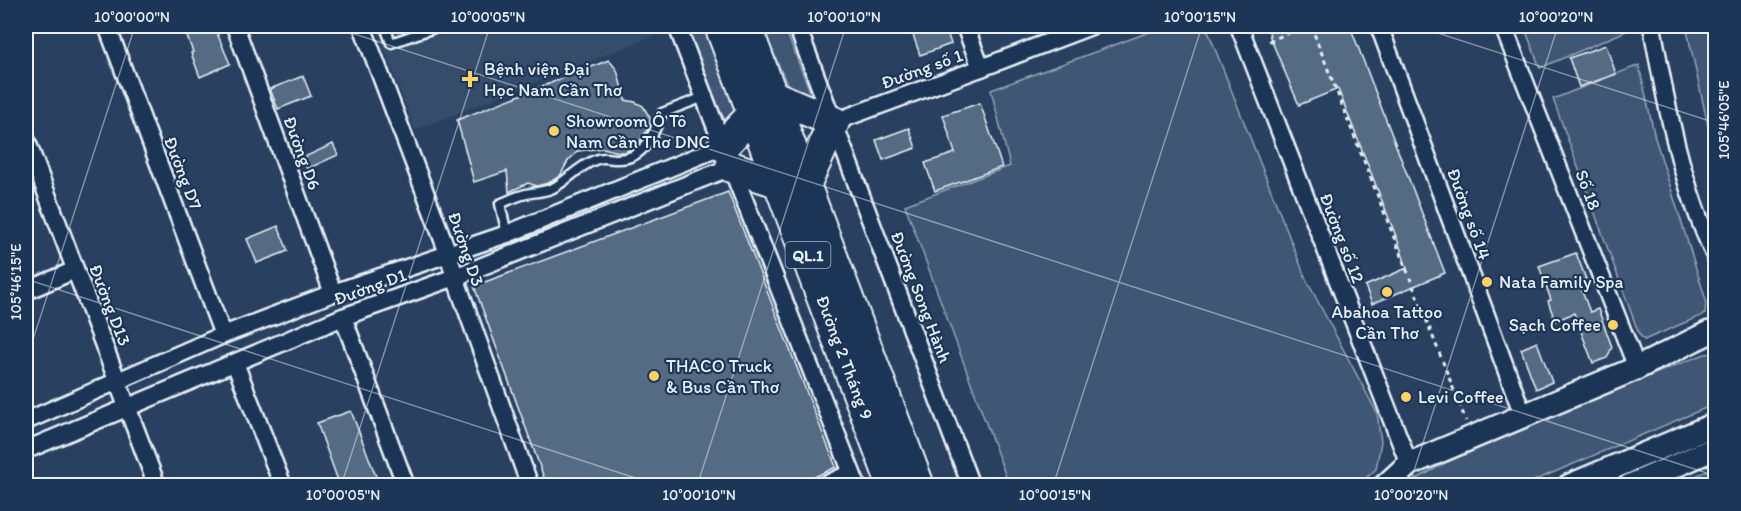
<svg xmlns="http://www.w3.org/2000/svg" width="1741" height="511" viewBox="0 0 1741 511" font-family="Itim,sans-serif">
	<rect width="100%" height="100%" fill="#294061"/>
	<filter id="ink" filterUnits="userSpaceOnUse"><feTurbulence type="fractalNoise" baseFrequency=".0167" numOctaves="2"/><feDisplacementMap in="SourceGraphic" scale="12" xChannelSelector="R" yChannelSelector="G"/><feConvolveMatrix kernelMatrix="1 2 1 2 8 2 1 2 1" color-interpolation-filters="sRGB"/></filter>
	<g filter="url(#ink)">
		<polygon fill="#364d6b" points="376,26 670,26 671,29 415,130"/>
		<g fill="#415774" stroke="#94a4b6" stroke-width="1.5">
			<polygon points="687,26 706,26 739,116 727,123 719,109"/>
			<polygon points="762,26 784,26 811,94 798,92 786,82"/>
			<polygon points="1166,26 1206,26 1306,279 1377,413 1381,442 1376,469 1358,485 1009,485 905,205 1010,166 991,90"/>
			<polygon points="1524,26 1631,26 1631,29 1540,68"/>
			<polygon points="1686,26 1715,26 1715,157"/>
			<polygon points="1639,65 1655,138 1706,300 1705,314 1644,340 1639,334 1553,99"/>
			<polygon points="1715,353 1715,404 1524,485 1406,485 1445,463 1518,431 1676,365 1705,354"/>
			<polygon points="1715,468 1715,485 1672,485"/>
		</g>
		<g fill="#556a83" stroke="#e8f1f8" stroke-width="1.5">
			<polygon points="183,26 214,26 230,64 200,77 191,53 193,52"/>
			<polygon points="919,26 945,26 951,44 920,55 911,29"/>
			<polygon points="1268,26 1350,26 1445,273 1372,304 1365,286 1407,268 1399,244 1338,89 1299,105 1270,37"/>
			<polygon points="1606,45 1616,74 1579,87 1569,58"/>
			<polygon points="609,60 617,70 625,100 635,102 643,106 650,118 649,127 637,146 625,152 619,152 603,148 578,151 568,161 560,176 555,179 548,183 537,186 528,183 509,192 507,171 474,182 457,120"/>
			<polygon points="303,76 311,96 278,109 270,89"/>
			<polygon points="980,103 1002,167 935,191 925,163 955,153 943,115"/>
			<polygon points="909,128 916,148 883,160 876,140"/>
			<polygon points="333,144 338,155 307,169 302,158"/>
			<polygon points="728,192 836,467 795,486 547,486 474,286"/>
			<polygon points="278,226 288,251 257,263 247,239"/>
			<polygon points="1576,253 1586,279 1578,281 1590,312 1598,309 1612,347 1607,358 1593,363 1574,313 1555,321 1548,301 1551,300 1539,266"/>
			<polygon points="1537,342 1552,382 1536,389 1521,349"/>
			<polygon points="351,411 377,479 359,486 340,486 317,423"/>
		</g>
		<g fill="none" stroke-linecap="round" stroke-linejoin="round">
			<defs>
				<g id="lane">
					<polyline points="385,26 391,43 440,26"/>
					<path d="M507,234L500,204C509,200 517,196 526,194C535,192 544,192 553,188C568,180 579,166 595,160C603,156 609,159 617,159C644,160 654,134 662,113L704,97"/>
				</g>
				<g id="street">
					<polyline points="107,26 223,335"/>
					<polyline points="235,26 333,293"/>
					<polyline points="362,26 448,253 455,277 530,486"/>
					<polyline points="677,26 723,146 857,486"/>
					<polyline points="797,26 971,486"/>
					<polyline points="965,26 981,68"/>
					<polyline points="1239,26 1409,464"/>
					<polyline points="1379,26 1523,415"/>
					<polyline points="1503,26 1637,368"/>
					<path d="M1652,26C1666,104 1681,186 1716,258"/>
					<polyline points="834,122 981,68 1091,26"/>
					<polyline points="26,139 157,486"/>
					<polyline points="26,291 75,270"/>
					<polyline points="343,317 406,486"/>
					<polyline points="235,363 283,486"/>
					<polyline points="26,421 223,335 333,293 507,234 723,146"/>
					<polyline points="26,450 343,317 455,277 731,167"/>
					<polyline points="823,486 851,473"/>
				</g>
				<g id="secondary">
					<polyline points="1385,486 1409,464 1637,368 1708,333 1716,332"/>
					<polyline points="1569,486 1716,424"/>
					<polyline points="1629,486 1716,448"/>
				</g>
				<g id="highway">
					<path id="s1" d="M720,26L893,486"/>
					<polyline points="746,26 805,185 919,486"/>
					<polyline points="771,95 834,122 805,185"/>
					<polyline points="723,146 754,113"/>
					<polyline points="731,167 781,183"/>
				</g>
			</defs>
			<use href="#lane" stroke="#e8f1f8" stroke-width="13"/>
			<use href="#street" stroke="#e8f1f8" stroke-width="21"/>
			<use href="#secondary" stroke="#e8f1f8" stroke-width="27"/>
			<use href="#highway" stroke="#e8f1f8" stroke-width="34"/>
			<g stroke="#e8f1f8" stroke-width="3" stroke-dasharray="4.5 4.5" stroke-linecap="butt">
				<polyline points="1311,26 1466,421"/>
				<polyline points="1269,41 1305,26"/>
			</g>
			<use href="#lane" stroke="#1d3557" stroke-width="8"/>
			<use href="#street" stroke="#1d3557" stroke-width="16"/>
			<use href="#secondary" stroke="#1d3557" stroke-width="22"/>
			<use href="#highway" stroke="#1d3557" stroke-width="30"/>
		</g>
	</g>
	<path fill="none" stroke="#e8f1f8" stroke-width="1.5" stroke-opacity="0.45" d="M330,26L1716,476M1416,26L1716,123M26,279L660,486M26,361L135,26M341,486L490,26M697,486L846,26M1053,486L1202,26M1409,486L1558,26"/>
	<g fill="#ffd166" stroke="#1d3557" stroke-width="2">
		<path d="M467 70h6v6h6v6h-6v6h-6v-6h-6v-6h6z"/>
		<circle cx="554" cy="131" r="6"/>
		<circle cx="1487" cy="282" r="6"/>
		<circle cx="1387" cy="292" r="6"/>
		<circle cx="1613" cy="325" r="6"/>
		<circle cx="654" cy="376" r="6"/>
		<circle cx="1406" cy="397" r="6"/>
	</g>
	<g text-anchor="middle" stroke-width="4.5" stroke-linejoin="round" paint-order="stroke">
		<rect fill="#1d3557" stroke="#abb9c8" stroke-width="1.5" x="785.5" y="242" width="45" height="26" rx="4.5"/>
		<g font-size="16" font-weight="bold" fill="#e8f1f8">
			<text x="808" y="261">QL.1</text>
		</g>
		<g font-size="18" fill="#e8f1f8" stroke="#1d3557" text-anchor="start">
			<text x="484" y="75">Bệnh viện Đại<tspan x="484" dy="21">Học Nam Cần Thơ</tspan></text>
			<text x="566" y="127">Showroom Ô Tô<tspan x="566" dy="21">Nam Cần Thơ DNC</tspan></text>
			<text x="1499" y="288">Nata Family Spa</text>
			<text x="1387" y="318" text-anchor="middle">Abahoa Tattoo<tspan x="1387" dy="21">Cần Thơ</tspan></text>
			<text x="1601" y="331" text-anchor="end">Sạch Coffee</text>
			<text x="666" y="372">THACO Truck<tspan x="666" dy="21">&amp; Bus Cần Thơ</tspan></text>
			<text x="1418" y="403">Levi Coffee</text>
		</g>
		<g font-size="18" fill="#e8f1f8" stroke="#1d3557">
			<text transform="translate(922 69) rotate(-20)" y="6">Đường số 1</text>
			<text transform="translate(302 153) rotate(70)" y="6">Đường D6</text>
			<text transform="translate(183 173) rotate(69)" y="6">Đường D7</text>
			<text transform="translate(1588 190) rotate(69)" y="6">Số 18</text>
			<text transform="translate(1469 214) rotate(70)" y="6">Đường số 14</text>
			<text transform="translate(1342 238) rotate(69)" y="6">Đường số 12</text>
			<text transform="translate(466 249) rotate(71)" y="6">Đường D3</text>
			<text transform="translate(370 287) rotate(-20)" y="6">Đường D1</text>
			<text transform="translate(921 297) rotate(69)" y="6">Đường Song Hành</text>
			<text transform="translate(110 305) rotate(69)" y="6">Đường D13</text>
			<text dy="6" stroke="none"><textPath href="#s1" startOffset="354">Đường 2 Tháng 9</textPath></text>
		</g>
	</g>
	<rect width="1741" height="511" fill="none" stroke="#1d3557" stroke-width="66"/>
	<rect x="33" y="33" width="1675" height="445" fill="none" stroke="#e8f1f8" stroke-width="2"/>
	<g font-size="15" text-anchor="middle" fill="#e8f1f8">
		<text x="132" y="22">10°00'00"N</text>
		<text x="488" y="22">10°00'05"N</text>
		<text x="844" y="22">10°00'10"N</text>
		<text x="1200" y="22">10°00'15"N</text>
		<text x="1556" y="22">10°00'20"N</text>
		<text transform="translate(1724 120) rotate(-90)" y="5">105°46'05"E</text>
		<text transform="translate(16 282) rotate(-90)" y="5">105°46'15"E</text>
		<text x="343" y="500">10°00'05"N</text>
		<text x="699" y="500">10°00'10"N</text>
		<text x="1055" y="500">10°00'15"N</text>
		<text x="1411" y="500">10°00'20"N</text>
	</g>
</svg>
